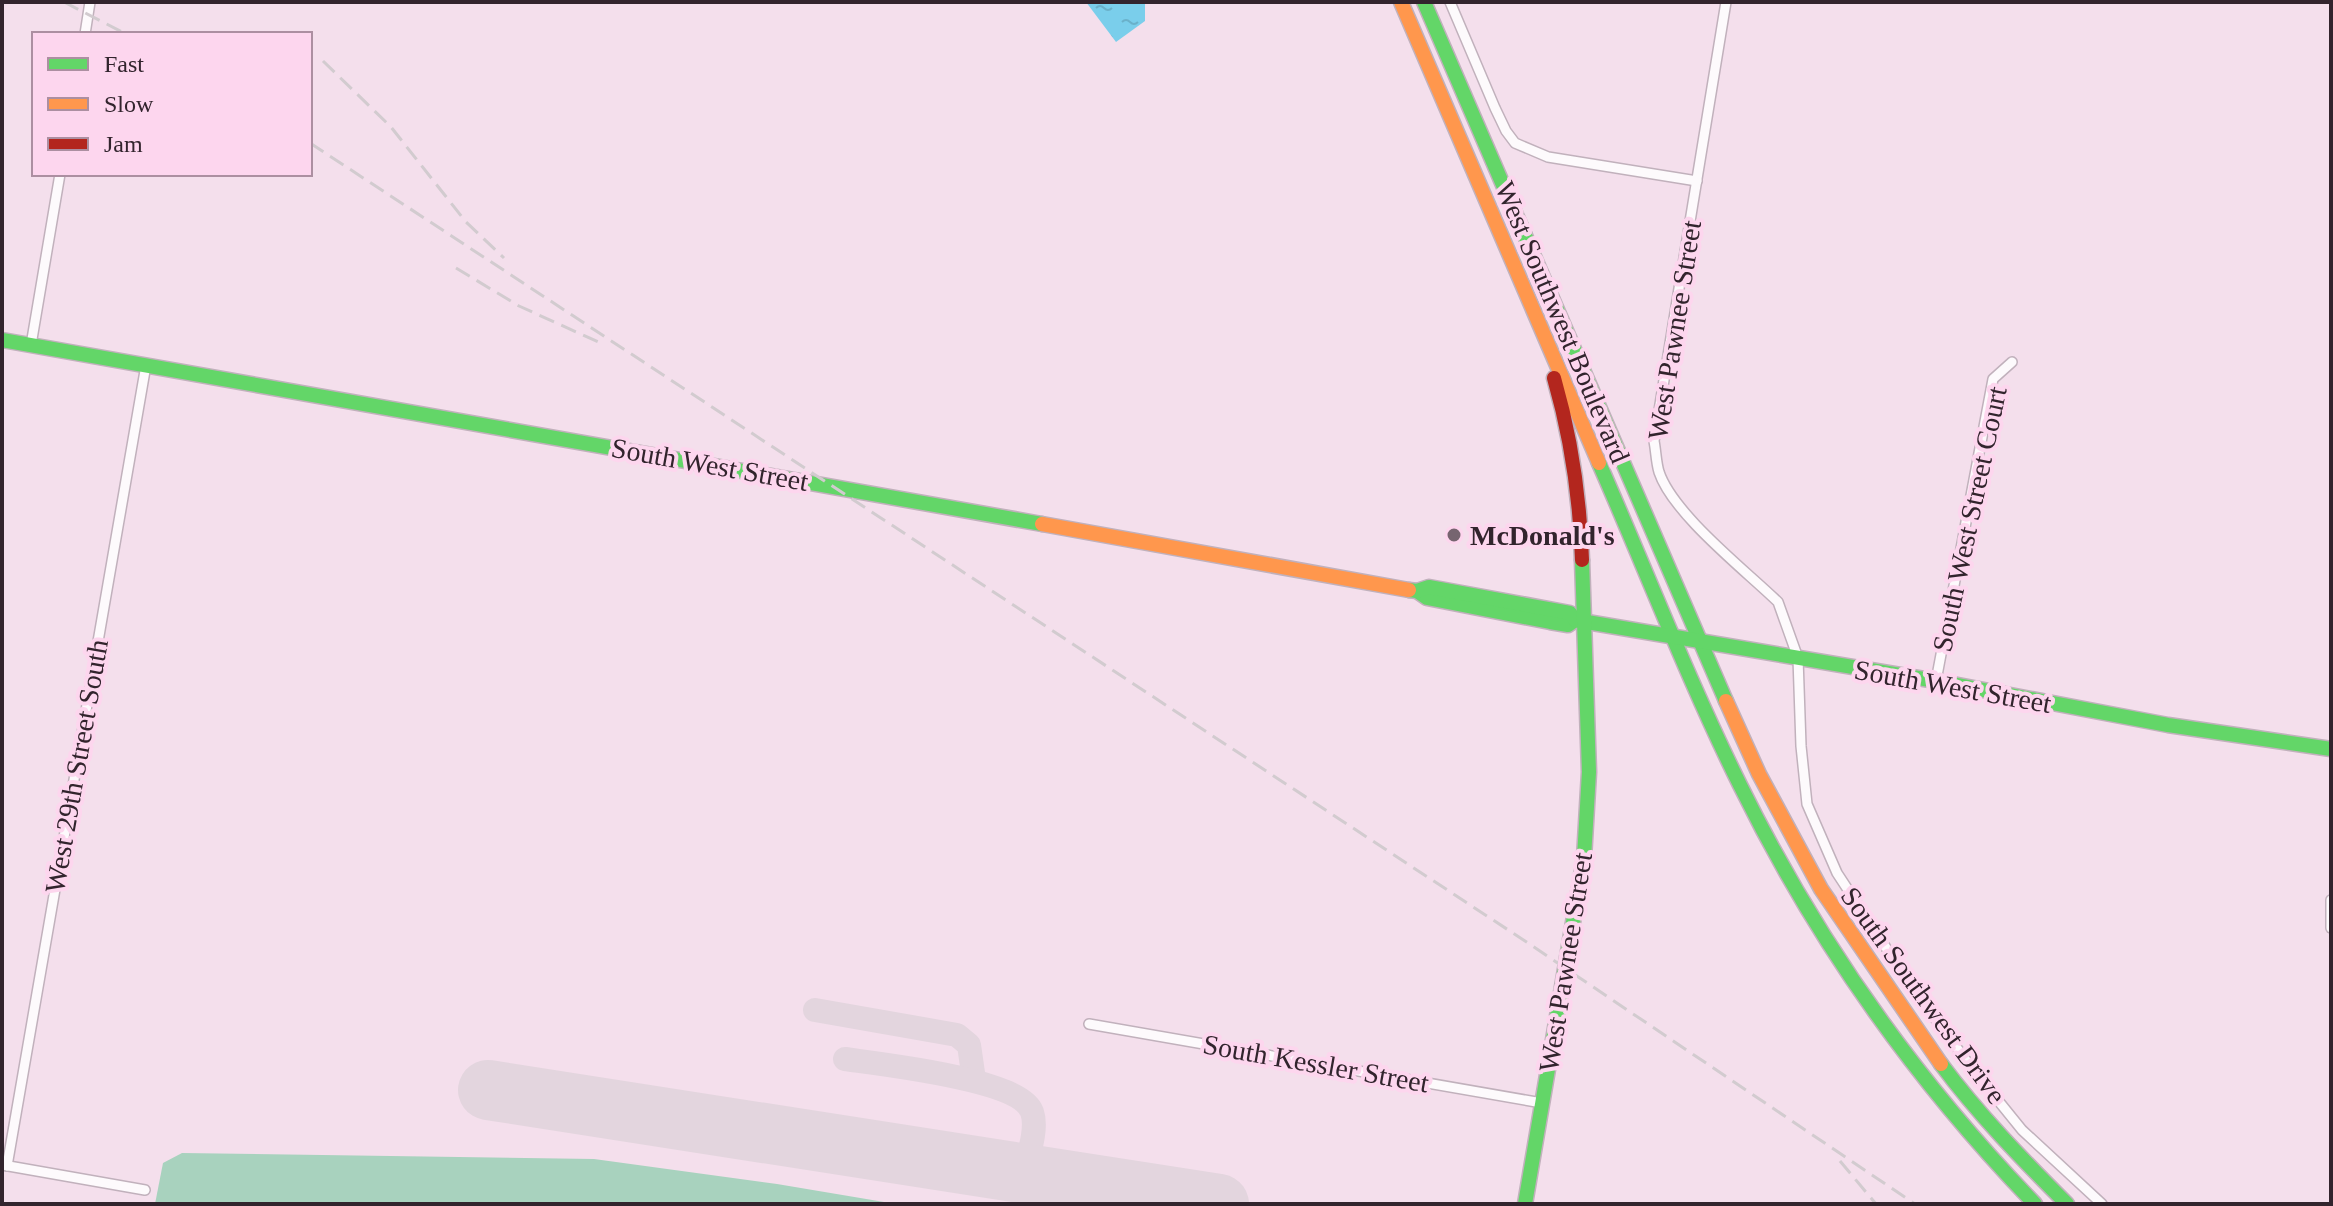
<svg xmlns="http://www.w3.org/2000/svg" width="2333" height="1206" viewBox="0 0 2333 1206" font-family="'Times New Roman',serif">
	<defs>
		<pattern id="water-ripples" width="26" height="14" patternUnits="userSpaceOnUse" patternTransform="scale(2)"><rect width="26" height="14" fill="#7aceeb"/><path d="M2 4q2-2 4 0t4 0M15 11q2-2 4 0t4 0" fill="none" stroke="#6ab1ca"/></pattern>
	</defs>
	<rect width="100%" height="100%" fill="#f4dfec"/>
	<polygon fill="#a8d2be" points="182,1153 594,1159 777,1184 896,1204 155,1204 163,1163"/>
	<polygon fill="url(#water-ripples)" points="1086,2 1145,2 1145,21 1116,42"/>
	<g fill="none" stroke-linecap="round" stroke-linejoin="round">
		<polyline stroke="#7aceeb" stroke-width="3" points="532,1204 554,1204"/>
		<g stroke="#e3d5de" stroke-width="24">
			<polyline points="815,1010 957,1035 969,1045 974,1080"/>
			<path d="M845,1059C880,1064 1020,1079 1032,1112C1038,1129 1028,1156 1024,1173"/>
		</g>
		<polyline stroke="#e3d5de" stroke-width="60" points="488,1090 1219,1204"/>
		<defs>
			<g id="street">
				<polyline points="1450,2 1495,108 1506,131 1515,143 1548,157 1697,181"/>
				<path d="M1726,2L1654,441C1656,451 1656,462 1659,472C1673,514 1745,570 1778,602L1798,658L1801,746L1807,804L1837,873L1913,989L1971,1067L2022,1130L2102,1204"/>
				<polyline points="85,34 90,2"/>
				<polyline points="31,345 60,174"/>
				<polyline points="1936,681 1993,379 2012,362"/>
				<polyline points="2331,900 2331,928"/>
				<polyline points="1089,1024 1542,1103"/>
				<polyline points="3,1165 145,1190"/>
				<polyline points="7,1166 146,365"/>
			</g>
			<g id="fast">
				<polyline points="1424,2 1726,701"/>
				<polyline points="2,340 1042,524"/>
				<path d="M1599,463C1646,570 1688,680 1740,785C1816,940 1915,1080 2035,1204"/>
				<polyline points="1409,590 1417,591 1427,598 1550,622 1568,625 1575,620"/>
				<polyline points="1417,591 1429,587 1570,613 1575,620 1936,681 2168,725 2331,749"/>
				<path d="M1941,1064C1978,1114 2023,1160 2067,1204"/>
				<polyline points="1525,1204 1584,858 1589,772 1582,560"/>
			</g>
			<g id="slow">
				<polyline points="1401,2 1599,463"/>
				<polyline points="1042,524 1409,590"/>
				<polyline points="1726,701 1759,774 1821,889 1941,1064"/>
			</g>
			<path id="jam" d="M1554,378C1571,437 1580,498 1582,560"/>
		</defs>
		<use href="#street" stroke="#c1b1bc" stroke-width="12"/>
		<use href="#fast" stroke="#c1b1bc" stroke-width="17"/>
		<use href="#slow" stroke="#c1b1bc" stroke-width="17"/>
		<use href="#jam" stroke="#c1b1bc" stroke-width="17"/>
		<use href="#street" stroke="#fdfafc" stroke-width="9"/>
		<use href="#fast" stroke="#63d668" stroke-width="14"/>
		<use href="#slow" stroke="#ff974d" stroke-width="14"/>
		<use href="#jam" stroke="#b3261e" stroke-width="14"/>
		<g stroke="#d2cbcf" stroke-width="3" stroke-dasharray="16 8" stroke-linecap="butt">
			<polyline points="64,2 126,34"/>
			<polyline points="323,61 391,127 466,222 504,258"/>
			<polyline points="310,143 1525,941 1915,1204"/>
			<polyline points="456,268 519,306 605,345"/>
			<polyline points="1840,1161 1876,1204"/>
		</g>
	</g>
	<circle fill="#766570" stroke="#fdd6ee" stroke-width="3" cx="1454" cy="535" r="8"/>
	<g text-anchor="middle" stroke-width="8" stroke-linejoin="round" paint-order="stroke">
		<g font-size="28" fill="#32242d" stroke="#fdd6ee">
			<text transform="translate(1563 322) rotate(67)" y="10">West Southwest Boulevard</text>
			<text transform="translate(1674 330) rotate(-81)" y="10">West Pawnee Street</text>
			<text transform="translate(710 464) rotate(10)" y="10">South West Street</text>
			<text transform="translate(1969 519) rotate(-78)" y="10">South West Street Court</text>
			<text transform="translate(1953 686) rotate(10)" y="10">South West Street</text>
			<text transform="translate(76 766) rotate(-80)" y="10">West 29th Street South</text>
			<text transform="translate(1565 962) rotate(-81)" y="10">West Pawnee Street</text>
			<text transform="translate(1924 995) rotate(54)" y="10">South Southwest Drive</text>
			<text transform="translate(1316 1063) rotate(10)" y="10">South Kessler Street</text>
		</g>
		<g font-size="28" font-weight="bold" fill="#32242d" stroke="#fdd6ee" text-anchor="start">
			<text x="1470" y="545">McDonald's</text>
		</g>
	</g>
	<rect width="2333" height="1206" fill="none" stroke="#32242d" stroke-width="8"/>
	<rect x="32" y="32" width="280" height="144" fill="#fdd6ee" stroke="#ac8fa1" stroke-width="2"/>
	<rect x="48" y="58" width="40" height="12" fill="#63d668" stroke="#ac8fa1" stroke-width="2"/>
	<text x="104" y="72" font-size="24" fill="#32242d">Fast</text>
	<rect x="48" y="98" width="40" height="12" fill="#ff974d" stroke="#ac8fa1" stroke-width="2"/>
	<text x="104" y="112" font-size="24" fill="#32242d">Slow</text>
	<rect x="48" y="138" width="40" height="12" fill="#b3261e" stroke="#ac8fa1" stroke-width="2"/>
	<text x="104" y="152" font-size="24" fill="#32242d">Jam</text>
</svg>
